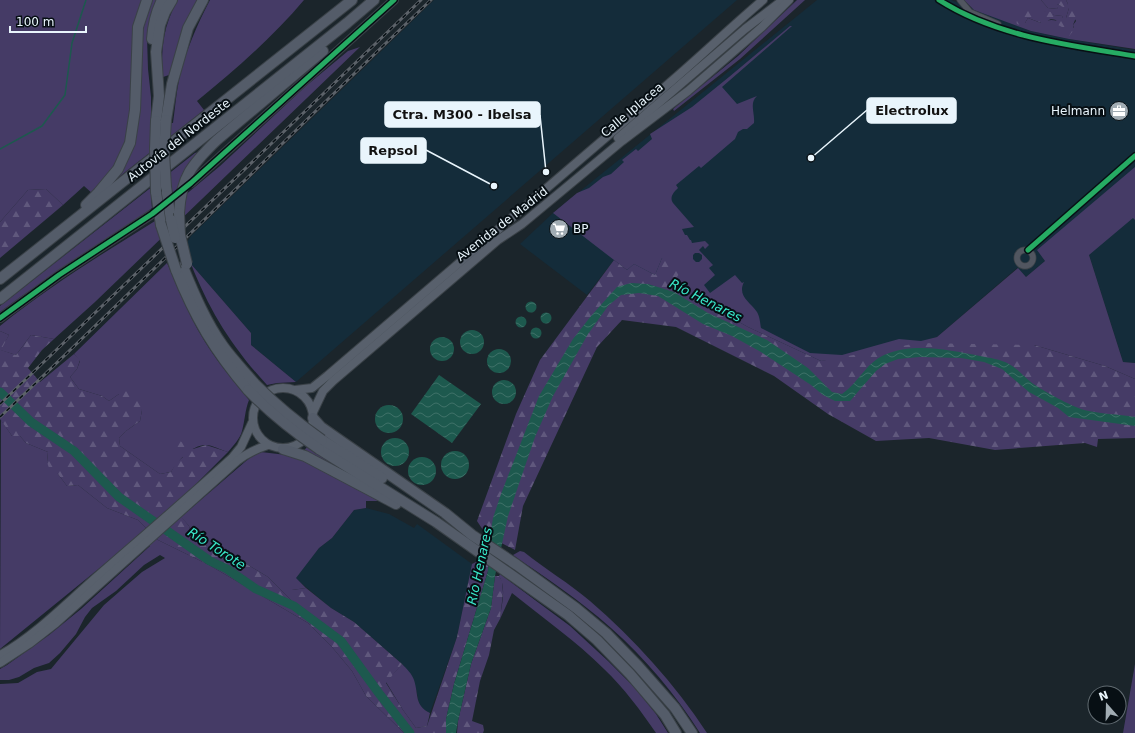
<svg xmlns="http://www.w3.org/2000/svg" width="1135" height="733" viewBox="0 0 1135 733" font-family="'DejaVu Sans',sans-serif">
	<defs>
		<pattern id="forest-firs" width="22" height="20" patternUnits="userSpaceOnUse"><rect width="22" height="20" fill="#453b66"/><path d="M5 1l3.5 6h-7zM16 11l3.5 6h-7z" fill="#60587d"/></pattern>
		<pattern id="water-waves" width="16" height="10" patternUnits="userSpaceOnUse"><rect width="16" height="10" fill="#1d594e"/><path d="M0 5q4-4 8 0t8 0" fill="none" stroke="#3e7168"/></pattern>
	</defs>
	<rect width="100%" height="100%" fill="#1b252b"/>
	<g fill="#142c3a">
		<polygon points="434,0 737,0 296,382 251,345 251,333 191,264 186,244 191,236"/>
		<polygon points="817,0 951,0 1031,31 1069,39 1135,50 1135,363 1123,362 1089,255 1038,250 1045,261 1026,277 1017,268 937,337 918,343 821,361 627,270 614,260 587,295 520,244 553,213"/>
		<polygon points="366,508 389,514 414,528 417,524 472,564 457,637 430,713 424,710 419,704 416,689 402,664 354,622 331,608 295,578 319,548 332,538 354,510"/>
	</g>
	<g fill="#453b66" fill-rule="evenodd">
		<polygon points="0,0 142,0 133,25 132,52 134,91 130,133 117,162 93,194 84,186 63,205 46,189 28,190 0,222"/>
		<path d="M149,0H159L152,16L147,37L148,69L151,97V121L173,123C175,109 176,94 179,80C185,52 197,25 210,0H304C272,38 235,70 197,101L204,110L110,184L130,151L140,29Z"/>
		<path d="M178,0H198L186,24L169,75L163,77C160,50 164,23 178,0Z"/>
		<polygon points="797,0 805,0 740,59 674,111 673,109 738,56"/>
		<path d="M964,0H1041L1048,8L1058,9L1056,4H1057L1061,6L1068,4L1066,0H1135V49L1069,39L1031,31L974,10ZM1069,8L1076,21L1073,25L1074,28C1063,23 1053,16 1041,23L1028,18L1025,23L1016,11H1043L1054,15L1062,16L1063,18H1066Z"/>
		<path d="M790,26H792L722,87L737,104L757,96C749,103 755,113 754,123L747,129H743L738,132L735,139L701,168L699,166L676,185L678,188C674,192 669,197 673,203L694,227L682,229L685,235H687L690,240H691L692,243L705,241L709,245L705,249L703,246L699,250L713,265L709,268L715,275L704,285L710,293L735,275L742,283L744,282C737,296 750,302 757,312C760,317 760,323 761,328L810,353L842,355L899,339L921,341L937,337L1018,268L1026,277L1045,261L1037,250L1135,167V220L1133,218L1089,255L1123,362L1135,363V379L1105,366L1034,345H981L821,361L748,327L672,285L662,258L655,275L634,264L627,270L553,213L577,193L589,188L603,177L611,174L624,162L622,160L636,149L638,151L652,139L650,134L692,107L729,77ZM695,253H699L702,255V259L699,262H696L693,259V255Z"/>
		<path d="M360,47L95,302L54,339L31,335L16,355L0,350L9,335L0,331V326C48,287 102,254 155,221L159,233L183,211L184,196L220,166L306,86L348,51Z"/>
		<path d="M199,152L180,184L175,203L171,186L151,198L152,208C103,245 49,275 0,312V306L195,153Z"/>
		<path d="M167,263C175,282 183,301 192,319C207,349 228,375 249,400C245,410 245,420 242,431C240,439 233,446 228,452C221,450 212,445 206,445C191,445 178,461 171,472L160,474L120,446L119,438L126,431L140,421L142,410L119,394L109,401L102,396L79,389L70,377L77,369L80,361L74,354Z"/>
		<path d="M191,264L251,333V345L296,382L277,383L267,385C232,347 210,312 191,264Z"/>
		<polygon points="1,420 12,436 20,436 26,443 48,452 47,462 58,474 67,486 78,485 107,508 138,520 158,540 209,565 308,623 332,647 352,671 366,696 404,733 0,733 0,684 18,683 37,672 51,669 104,605 142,572 165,558 160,555 144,565 116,591 92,608 85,617 76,634 60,653 49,663 34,668 19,677 9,680 0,680 0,669 7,665 49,635 81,609 150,546 139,536 0,649"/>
		<polygon points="307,447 382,494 302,453"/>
		<polygon points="261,452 295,456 381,501 366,501 366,508 354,510 332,538 319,548 296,578 306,588 292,590 292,601 268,577 243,562 192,539 189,526 181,517 246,461 254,455"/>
		<path d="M520,551L524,552C545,569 569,583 590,601C635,640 674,683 707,733H700C676,695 645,658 611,628C581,601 546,578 513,555Z"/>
		<path d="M500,574L570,626L608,661L633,686L656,714L668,733H656C641,711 624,688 604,669C576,641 543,618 512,593L500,619C501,606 507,588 499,576Z"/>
		<path d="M402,664C407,669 412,674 414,680C419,695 414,705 430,713L427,726L416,728L403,710L386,682Z"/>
		<polygon points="1135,664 1135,733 1123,733"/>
	</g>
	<g fill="url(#forest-firs)">
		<polygon points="1041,0 1066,0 1068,4 1065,8 1057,4 1058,9 1048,8"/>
		<path d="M1030,4L1037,10L1051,12L1054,15L1062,16L1063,18H1066L1069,8L1072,7L1077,15L1073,25L1074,30L1069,36L1065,35L1062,32V27L1058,25L1056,20C1048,18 1049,21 1044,24L1028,18L1025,23L1027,26L1026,27L1017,24L1014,14L1016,11Z"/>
		<polygon points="46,189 63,205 0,258 0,222 28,190"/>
		<polygon points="662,258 682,269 672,285 748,327 821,361 918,343 1034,345 1105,366 1135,379 1135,438 1098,439 1097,447 1085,443 995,450 929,438 876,441 828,414 774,376 676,327 622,320 597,347 523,506 515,550 490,537 488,571 454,684 446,719 446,733 404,733 366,696 352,671 332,647 308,623 209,565 158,540 138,520 107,508 78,485 67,486 58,474 50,471 47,462 48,452 26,443 20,436 12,436 0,419 0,331 9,335 1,350 16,355 31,335 54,339 42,350 28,368 40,382 74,354 80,360 77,369 70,377 79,389 102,396 109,401 119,394 126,391 138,397 142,410 140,421 126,431 119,438 120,446 160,474 171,472 176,463 183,457 172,448 177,439 193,449 206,445 228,452 173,507 189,526 192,539 243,562 268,577 292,601 292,590 306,588 331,608 354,622 402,664 386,683 403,710 416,728 427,726 457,637 472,564 480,560 485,533 477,521 516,414 540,360 614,260 627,270 634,264 655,275"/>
		<polygon points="495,576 499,576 502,581 503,593 500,619 494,630 489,655 480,681 472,721 483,725 484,730 483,733 457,733 458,721 471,664 491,608"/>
	</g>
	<g fill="url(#water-waves)">
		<path d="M631,283L648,284L674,292L708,313L767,340L808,368L832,392L842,394C858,383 866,363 884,355C914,342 949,350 980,356C990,358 1000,359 1009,364C1018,369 1025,378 1032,383C1045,392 1069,405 1084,410C1100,414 1118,414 1135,417V426L1069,417L1058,408L1029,392L1002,369L984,362L961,358L920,357L898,359L885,364L876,371L850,401H835L823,395L811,385L761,352L732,336L703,324L658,296L639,293L621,295L608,306L588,334L553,396L535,437L508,516L495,576L491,608L471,664L458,721L456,733H446V719L454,684L488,571L490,536L493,518L501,494L539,396L573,339L591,316L617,287Z"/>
		<circle cx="531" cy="307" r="5.5"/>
		<circle cx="546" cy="318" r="5.5"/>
		<circle cx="521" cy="322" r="5.5"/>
		<circle cx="536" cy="333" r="5.5"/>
		<circle cx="472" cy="342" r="12"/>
		<circle cx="442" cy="349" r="12"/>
		<circle cx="499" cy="361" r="12"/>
		<polygon points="439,375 481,404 452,443 411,414"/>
		<circle cx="504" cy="392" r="12"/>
		<circle cx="389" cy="419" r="14"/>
		<circle cx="395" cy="452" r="14"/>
		<circle cx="455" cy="465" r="14"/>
		<circle cx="422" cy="471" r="14"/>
	</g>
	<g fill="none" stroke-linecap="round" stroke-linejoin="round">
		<polyline stroke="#1d594e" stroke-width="1.5" points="0,149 42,126 65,95 72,43 86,0"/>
		<polyline stroke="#1d594e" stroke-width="9" points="0,392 31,422 74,451 119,497 210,561 227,569 256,589 294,606 341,641 378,692 410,733"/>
		<defs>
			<g id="street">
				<path d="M939,0C997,37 1068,45 1135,56"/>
				<polyline points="960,0 970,12 998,24"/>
				<circle cx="1025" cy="258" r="8"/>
				<polyline points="1028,250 1135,156"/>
			</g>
			<g id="secondary">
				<polyline points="191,183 394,0"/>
				<polyline points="0,318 59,275 152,214"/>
			</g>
			<g id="primary">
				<polyline points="618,138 745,29 783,0"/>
				<circle cx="283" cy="418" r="30"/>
				<path d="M295,390L312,388L327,376C440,279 553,183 666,86C699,58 730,28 763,0"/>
				<polyline points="313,412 323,391 333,381 498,240 522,224 622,141 688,91 762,27 789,0"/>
				<path d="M0,655C32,638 65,605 92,581C139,540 186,500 232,458L241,447L252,423"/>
				<path d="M0,663L29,644L56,623L237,461C247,453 256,449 268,445"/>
			</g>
			<g id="highway">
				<path d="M152,39C153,25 156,12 162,0"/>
				<polyline points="166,120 172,84 188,28 203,0"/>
				<polyline points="156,121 159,96 156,52 160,25 165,12 172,0"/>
				<polyline points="166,187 171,220"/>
				<polyline points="156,192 161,225"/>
				<polyline points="86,205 98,193 118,169 130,143 135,110 138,27 147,0"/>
				<path d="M179,213C181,177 192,164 217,140L323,51"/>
				<path d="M183,267C194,294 206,322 223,346C233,360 245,372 255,384"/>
				<path d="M176,270C195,318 215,351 248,390"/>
				<polyline points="0,279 352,0"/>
				<polyline points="0,299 347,23 374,0"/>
				<polyline points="313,418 321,427 341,441 445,513 472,535 517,565 576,608 606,633 638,666 675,708 692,733"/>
				<polyline points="322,440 382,478"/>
				<polyline points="283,449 305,456 396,504"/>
				<polyline points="319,449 436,522 568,615 597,640 630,674 665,715 676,733"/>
			</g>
		</defs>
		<use href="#street" stroke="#3a4147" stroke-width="7"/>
		<use href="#secondary" stroke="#3a4147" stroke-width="10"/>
		<use href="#primary" stroke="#3a4147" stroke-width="10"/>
		<use href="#highway" stroke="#3a4147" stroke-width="12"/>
		<use href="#street" stroke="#515660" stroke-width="5.5"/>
		<use href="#secondary" stroke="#5b616d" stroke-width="8"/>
		<use href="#primary" stroke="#58606c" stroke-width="8"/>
		<use href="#highway" stroke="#545c69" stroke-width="10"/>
		<defs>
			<g id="rail">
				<polyline points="0,404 421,0"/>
				<path d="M0,417C145,280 286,138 431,0"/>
			</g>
		</defs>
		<use href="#rail" stroke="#5c6269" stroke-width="3"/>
		<use href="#rail" stroke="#070f14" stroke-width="1.5" stroke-dasharray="4.5" stroke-linecap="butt"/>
		<defs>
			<g id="highway-bridge">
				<polyline points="156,121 155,149 156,192"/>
				<polyline points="166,187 164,153 166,120"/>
				<polyline points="179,213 180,235 187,264"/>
				<polyline points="171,220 175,238"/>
				<polyline points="161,225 176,270"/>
				<path d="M255,384C276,405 298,423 322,440"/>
				<path d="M248,390C270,413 293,431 319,449"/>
			</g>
		</defs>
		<use href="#highway-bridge" stroke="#3a4147" stroke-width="12" stroke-linecap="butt"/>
		<use href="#highway-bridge" stroke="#545c69" stroke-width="10"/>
		<defs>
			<g id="cycleway">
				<path d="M939,0C997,37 1068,45 1135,56"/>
				<polyline points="1028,250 1135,156"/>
				<polyline points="0,318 59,275 152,214 191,183 394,0"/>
			</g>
		</defs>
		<use href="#cycleway" stroke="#070f14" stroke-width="8"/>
		<use href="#cycleway" stroke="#26ab63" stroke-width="5"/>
	</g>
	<defs>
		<symbol id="office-disc" viewBox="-11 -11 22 22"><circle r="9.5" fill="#a1acb3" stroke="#070f14"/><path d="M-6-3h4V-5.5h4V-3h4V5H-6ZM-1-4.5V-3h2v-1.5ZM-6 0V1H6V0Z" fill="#fff"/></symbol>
		<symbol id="supermarket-disc" viewBox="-11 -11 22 22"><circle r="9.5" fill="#a1acb3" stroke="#070f14"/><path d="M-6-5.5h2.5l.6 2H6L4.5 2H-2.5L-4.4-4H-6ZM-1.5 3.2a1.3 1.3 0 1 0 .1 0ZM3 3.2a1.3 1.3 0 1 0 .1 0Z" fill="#fff"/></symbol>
	</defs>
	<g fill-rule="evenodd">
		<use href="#office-disc" x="1108" y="100" width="22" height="22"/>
		<use href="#supermarket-disc" x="548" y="218" width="22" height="22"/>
	</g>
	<g text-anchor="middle" stroke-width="4" stroke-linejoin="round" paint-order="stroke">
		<g font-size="12" fill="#e9f5fc" stroke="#070f14">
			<text transform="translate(632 110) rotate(-40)" y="4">Calle Iplacea</text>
			<text transform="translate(179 140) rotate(-38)" y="4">Autovía del Nordeste</text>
			<text transform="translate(502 224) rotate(-38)" y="4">Avenida de Madrid</text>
		</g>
		<g font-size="12" fill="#e9f5fc" stroke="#070f14" text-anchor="end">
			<text x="1105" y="115">Helmann</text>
			<text x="573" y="233" text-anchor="start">BP</text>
		</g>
		<g font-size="13" font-style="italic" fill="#39e8ca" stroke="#070f14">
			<text transform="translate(706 300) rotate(27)" y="5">Río Henares</text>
			<text transform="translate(217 548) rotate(33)" y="5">Río Torote</text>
			<text transform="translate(479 566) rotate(-78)" y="5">Río Henares</text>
		</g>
	</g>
	<path fill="none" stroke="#e9f5fc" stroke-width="1.5" d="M811 158L867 110M546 172L540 115M494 186L426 150"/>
	<g fill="#e9f5fc" stroke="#070f14" stroke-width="1.5">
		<circle cx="811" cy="158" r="4"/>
		<circle cx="546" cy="172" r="4"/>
		<circle cx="494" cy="186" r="4"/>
	</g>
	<g fill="#e9f5fc" stroke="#e9f5fc" stroke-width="1.5">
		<rect x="867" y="98" width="89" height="25" rx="4"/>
		<rect x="385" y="102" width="155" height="25" rx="4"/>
		<rect x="361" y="138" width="65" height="25" rx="4"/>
	</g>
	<g font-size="13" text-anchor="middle" font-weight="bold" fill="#111">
		<text x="912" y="115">Electrolux</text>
		<text x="462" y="119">Ctra. M300 - Ibelsa</text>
		<text x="393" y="155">Repsol</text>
	</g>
	<g transform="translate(1107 705) rotate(340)"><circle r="19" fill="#070f14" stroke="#616b71"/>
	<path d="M0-3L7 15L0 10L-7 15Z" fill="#a1acb3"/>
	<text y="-6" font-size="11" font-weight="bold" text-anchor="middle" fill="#e9f5fc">N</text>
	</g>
	<path d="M10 26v6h76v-6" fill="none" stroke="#e9f5fc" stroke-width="2"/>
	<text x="16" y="26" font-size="12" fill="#e9f5fc" stroke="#070f14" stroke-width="3" paint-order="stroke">100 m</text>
</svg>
